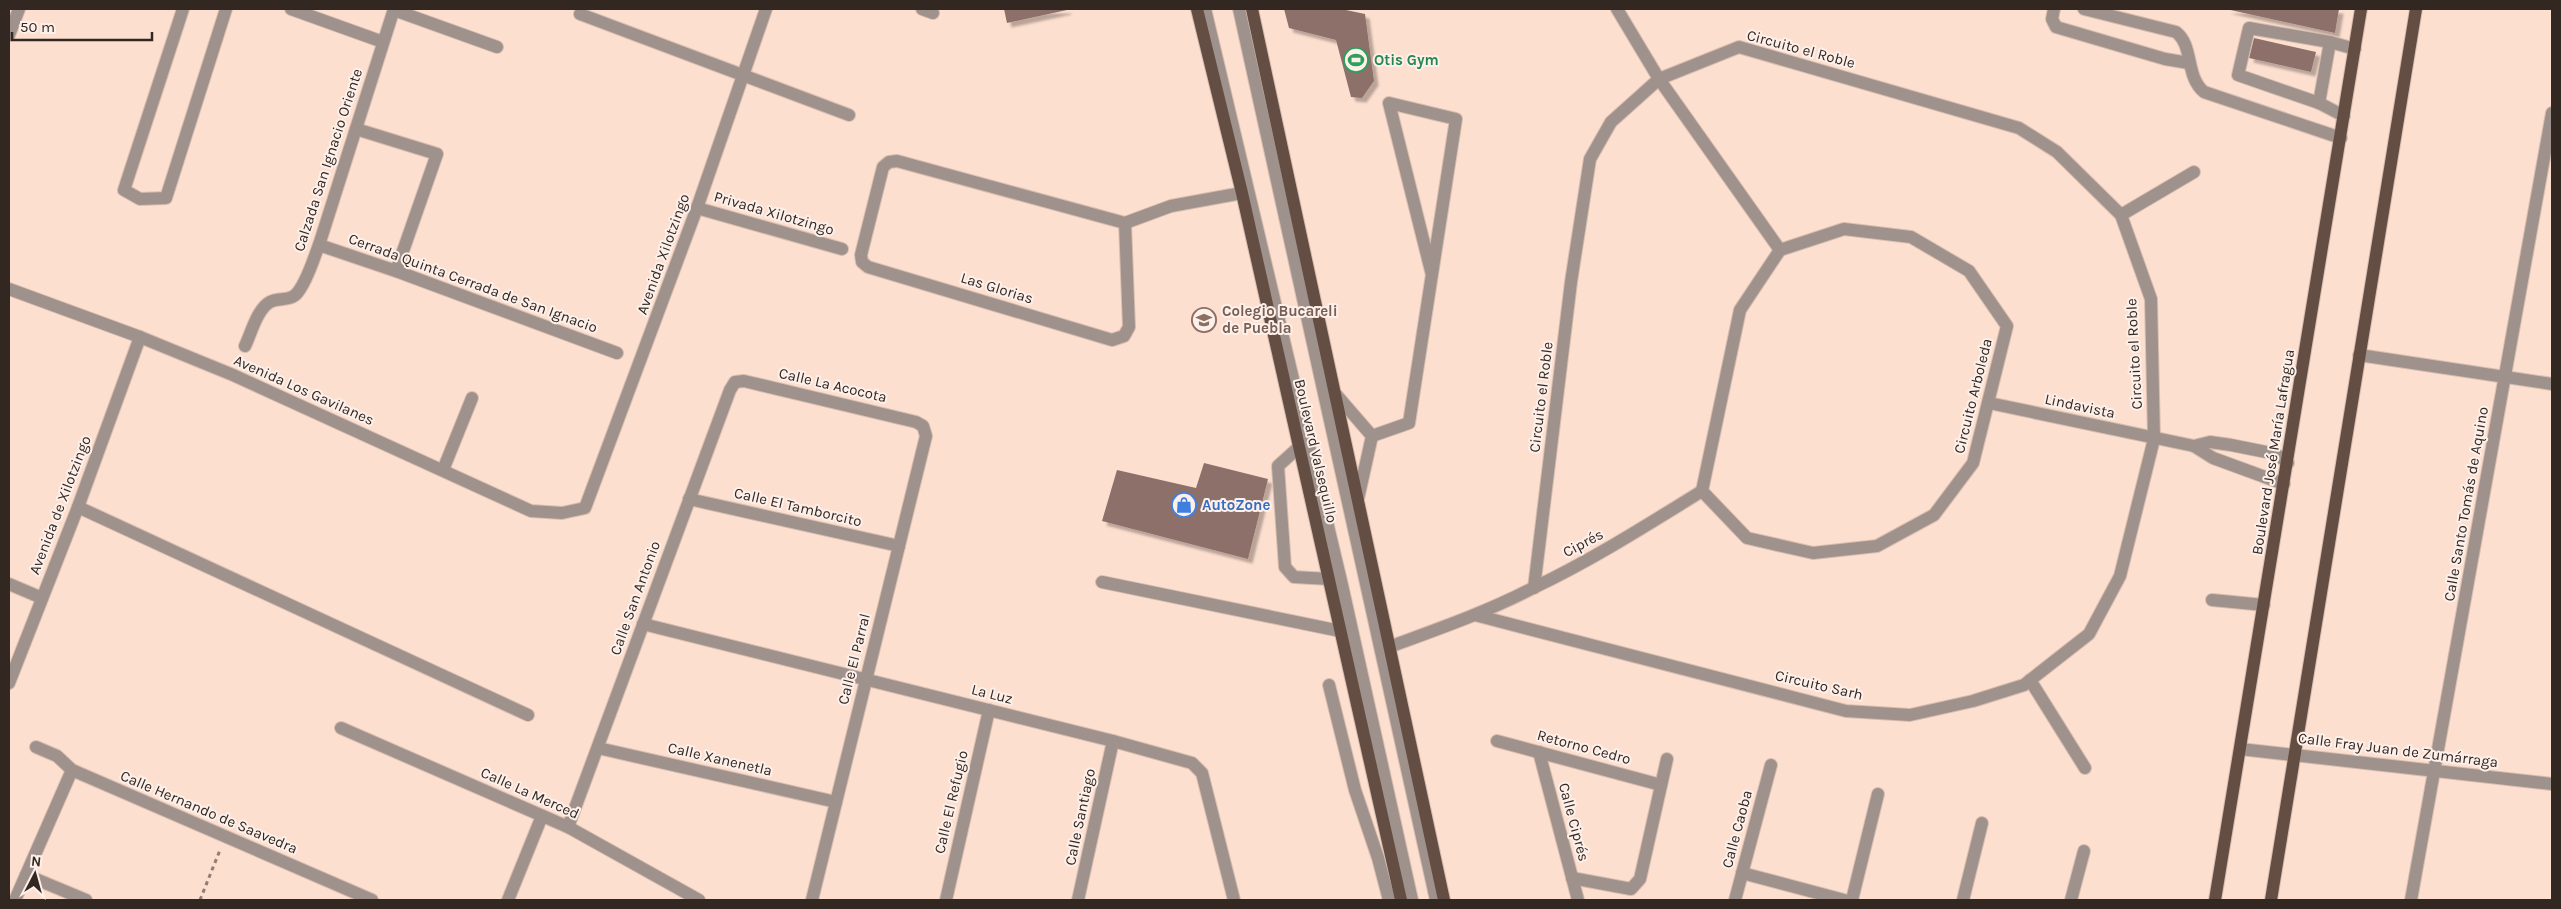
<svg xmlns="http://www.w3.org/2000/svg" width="2561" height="909" viewBox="0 0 2561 909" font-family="Karla,sans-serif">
	<defs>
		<filter id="shadow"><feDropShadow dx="4.5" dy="4.5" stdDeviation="1" flood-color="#0004"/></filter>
	</defs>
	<rect width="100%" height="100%" fill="#fddfcf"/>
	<g fill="#8e6f6b" filter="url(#shadow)">
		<polygon points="1004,9 1067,9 1067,10 1007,23"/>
		<polygon points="1284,9 1341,9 1365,14 1374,81 1362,98 1351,97 1336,40 1289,28"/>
		<polygon points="2226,9 2339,9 2335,33"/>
		<polygon points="2254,38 2316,52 2311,72 2249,58"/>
		<polygon points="1204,463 1268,479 1248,559 1102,521 1117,470 1196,488"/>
	</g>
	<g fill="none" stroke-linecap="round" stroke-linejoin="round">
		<defs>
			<g id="minor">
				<polyline points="183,9 124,190 140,199 166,198 226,9"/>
				<polyline points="291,9 383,42"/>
				<polyline points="922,9 933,13"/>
				<polyline points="1205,9 1342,585 1412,900"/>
				<polyline points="1239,9 1436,900"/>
				<polyline points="1617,9 1659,79 1780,250"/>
				<polyline points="2054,9 2052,19 2056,27 2165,59 2189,63"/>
				<path d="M2084,9L2176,32C2194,46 2185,76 2204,92L2341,138"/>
				<polyline points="394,10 497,47"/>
				<polyline points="580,14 849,115"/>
				<polyline points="9,35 19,9"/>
				<polyline points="2319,103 2330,42"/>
				<polyline points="2344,116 2319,103 2238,75 2249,28 2330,42 2355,49"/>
				<polyline points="356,129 437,154 396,271"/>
				<polyline points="697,208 842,249"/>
				<polyline points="2121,215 2194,172"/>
				<polyline points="1125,223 1129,327 1124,336 1112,340 868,267 862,262 861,255 883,167 889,162 897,161 1125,223 1171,206 1242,193"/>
				<polygon points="1844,229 1911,237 1969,271 2007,326 1973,463 1934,515 1877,546 1813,553 1747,538 1702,491 1740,310 1780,250"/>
				<polyline points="319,245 396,271 617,353"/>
				<polyline points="9,289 140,337 233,375 531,511 562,513 585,508 697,208 766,9"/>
				<path d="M245,346C251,334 257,309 270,302C279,297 291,302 298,292C308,279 313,260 319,245L394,9"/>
				<polyline points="2359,355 2552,384"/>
				<polyline points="1333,391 1372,436 1358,499"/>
				<polyline points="1989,403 2194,446 2213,458 2284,484"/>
				<polyline points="1372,436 1409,423 1456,119 1389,103 1432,275"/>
				<polyline points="2194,446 2210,442 2231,445 2276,454 2288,463"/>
				<polyline points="1299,447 1278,466 1285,567 1294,577 1329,579"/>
				<polyline points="443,470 472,398"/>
				<polyline points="689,499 899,546"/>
				<polyline points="78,507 528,715"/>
				<polyline points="1102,582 1340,631"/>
				<polyline points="9,584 42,598"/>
				<polyline points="2212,600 2264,605"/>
				<polyline points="1475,615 1846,711 1910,715 1973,701 2024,685 2089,634 2120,576 2154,439 2151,299 2121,215 2057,152 2019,128 1739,47 1659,79 1611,122 1590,159 1571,282 1534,588"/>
				<polyline points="643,624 1113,741 1192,763 1202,773 1234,900"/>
				<path d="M1389,647C1438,629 1487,612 1533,588C1592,560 1647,525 1702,491"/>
				<polyline points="2030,680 2085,768"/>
				<polyline points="9,683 78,507 140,337"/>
				<polyline points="1329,685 1355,790 1378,858 1389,900"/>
				<polyline points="341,728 568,827 699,900"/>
				<polyline points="1497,741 1661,785"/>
				<polyline points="36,747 57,756 72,770 372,900"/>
				<polyline points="598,748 836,802"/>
				<polyline points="2240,749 2552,784"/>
				<polyline points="1539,752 1578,900"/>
				<polyline points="568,827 730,390 735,382 744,381 916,422 923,426 926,436 812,900"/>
				<polyline points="1742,873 1844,900"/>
				<polyline points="26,875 86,900"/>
				<polyline points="1572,878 1631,889 1640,879 1667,759"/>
				<polyline points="15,900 72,770"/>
				<polyline points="508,900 542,816"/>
				<polyline points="946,900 989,710"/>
				<polyline points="1078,900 1113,741"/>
				<polyline points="1735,900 1771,765"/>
				<polyline points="1852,900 1878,794"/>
				<polyline points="1963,900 1982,823"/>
				<polyline points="2071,900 2084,851"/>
				<polyline points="2411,900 2552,113"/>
			</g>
			<g id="major">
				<polyline points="1197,9 1242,193 1401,900"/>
				<polyline points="1252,9 1444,900"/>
				<polyline points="2215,900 2361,9"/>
				<polyline points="2271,900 2416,9"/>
			</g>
		</defs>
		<use href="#minor" stroke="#d8beb0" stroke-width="14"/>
		<use href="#major" stroke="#d8beb0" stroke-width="14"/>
		<polyline stroke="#917d73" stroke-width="3" stroke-dasharray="4 4" stroke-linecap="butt" points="200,900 220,850"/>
		<use href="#minor" stroke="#9f928c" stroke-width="12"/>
		<use href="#major" stroke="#644e44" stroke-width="12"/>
	</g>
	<defs>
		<symbol id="stadium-ring" viewBox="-11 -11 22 22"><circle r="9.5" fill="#fdf0ea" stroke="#2e9e5b" stroke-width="1.5"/><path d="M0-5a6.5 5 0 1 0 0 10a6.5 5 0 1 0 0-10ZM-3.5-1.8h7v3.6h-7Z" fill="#2e9e5b"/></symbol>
		<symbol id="school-ring" viewBox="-11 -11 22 22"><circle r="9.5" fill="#fdf0ea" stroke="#8d6e63" stroke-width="1.5"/><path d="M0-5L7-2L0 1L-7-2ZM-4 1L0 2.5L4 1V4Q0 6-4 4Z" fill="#8d6e63"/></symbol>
		<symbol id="shop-ring" viewBox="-11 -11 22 22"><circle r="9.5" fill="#fdf0ea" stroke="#3f7fe0" stroke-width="1.5"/><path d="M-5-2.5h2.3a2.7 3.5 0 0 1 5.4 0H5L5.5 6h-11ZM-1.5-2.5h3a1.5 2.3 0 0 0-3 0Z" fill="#3f7fe0"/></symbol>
	</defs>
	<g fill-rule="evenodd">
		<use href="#stadium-ring" x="1342" y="46" width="28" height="28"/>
		<use href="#school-ring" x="1190" y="306" width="28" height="28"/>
		<use href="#shop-ring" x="1170" y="491" width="28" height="28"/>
	</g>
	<g text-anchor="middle" stroke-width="4" stroke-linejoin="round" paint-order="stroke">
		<g font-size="15" fill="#322721" stroke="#fdf0ea">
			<text transform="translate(1801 49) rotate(15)" y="5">Circuito el Roble</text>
			<text transform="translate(328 160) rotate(-72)" y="5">Calzada San Ignacio Oriente</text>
			<text transform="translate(774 213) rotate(16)" y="5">Privada Xilotzingo</text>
			<text transform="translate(663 254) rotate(-70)" y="5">Avenida Xilotzingo</text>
			<text transform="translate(473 283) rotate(20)" y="5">Cerrada Quinta Cerrada de San Ignacio</text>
			<text transform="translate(997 288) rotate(17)" y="5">Las Glorias</text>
			<text transform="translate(2134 354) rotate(-93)" y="5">Circuito el Roble</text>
			<text transform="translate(833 385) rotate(13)" y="5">Calle La Acocota</text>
			<text transform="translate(304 390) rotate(24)" y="5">Avenida Los Gavilanes</text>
			<text transform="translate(1973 396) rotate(-76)" y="5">Circuito Arboleda</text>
			<text transform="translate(1541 397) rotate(-83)" y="5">Circuito el Roble</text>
			<text transform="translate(2080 406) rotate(12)" y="5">Lindavista</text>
			<text transform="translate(1316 451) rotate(77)" y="5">Boulevard Valsequillo</text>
			<text transform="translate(2273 452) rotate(-81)" y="5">Boulevard José María Lafragua</text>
			<text transform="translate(2466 504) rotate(-80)" y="5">Calle Santo Tomás de Aquino</text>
			<text transform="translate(60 505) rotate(-69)" y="5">Avenida de Xilotzingo</text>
			<text transform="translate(798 507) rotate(13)" y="5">Calle El Tamborcito</text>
			<text transform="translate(1583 543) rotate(-28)" y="5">Ciprés</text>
			<text transform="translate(635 598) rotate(-70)" y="5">Calle San Antonio</text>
			<text transform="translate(854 659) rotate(-76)" y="5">Calle El Parral</text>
			<text transform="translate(1819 685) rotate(13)" y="5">Circuito Sarh</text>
			<text transform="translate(992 694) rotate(14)" y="5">La Luz</text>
			<text transform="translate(1584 747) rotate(15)" y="5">Retorno Cedro</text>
			<text transform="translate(2398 750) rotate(7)" y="5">Calle Fray Juan de Zumárraga</text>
			<text transform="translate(720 759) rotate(13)" y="5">Calle Xanenetla</text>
			<text transform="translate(530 793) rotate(24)" y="5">Calle La Merced</text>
			<text transform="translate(951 802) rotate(-77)" y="5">Calle El Refugio</text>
			<text transform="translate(209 812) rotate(23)" y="5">Calle Hernando de Saavedra</text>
			<text transform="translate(1080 817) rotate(-78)" y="5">Calle Santiago</text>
			<text transform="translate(1574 822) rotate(75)" y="5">Calle Ciprés</text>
			<text transform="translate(1737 829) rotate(-75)" y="5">Calle Caoba</text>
		</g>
		<g font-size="15" font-weight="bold" fill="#27864d" stroke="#fdf0ea" text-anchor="start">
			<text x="1374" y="65">Otis Gym</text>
		</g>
		<g font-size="15" font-weight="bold" fill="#785e54" stroke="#fdf0ea" text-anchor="start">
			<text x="1222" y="316">Colegio Bucareli<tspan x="1222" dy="17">de Puebla</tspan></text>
		</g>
		<g font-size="15" font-weight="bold" fill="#366cbe" stroke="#fdf0ea" text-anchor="start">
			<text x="1202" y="510">AutoZone</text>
		</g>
	</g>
	<rect width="2561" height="909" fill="none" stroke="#322721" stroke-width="20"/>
	<g transform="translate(35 874) rotate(6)" stroke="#fdf0ea" stroke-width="4" paint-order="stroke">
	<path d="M0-4L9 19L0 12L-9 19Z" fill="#322721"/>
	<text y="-8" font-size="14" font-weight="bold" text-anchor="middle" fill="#322721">N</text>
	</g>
	<path d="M12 32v8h140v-8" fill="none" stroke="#322721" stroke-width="2.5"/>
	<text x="20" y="32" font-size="15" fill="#322721" stroke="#fdf0ea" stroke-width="4" paint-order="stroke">50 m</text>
</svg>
